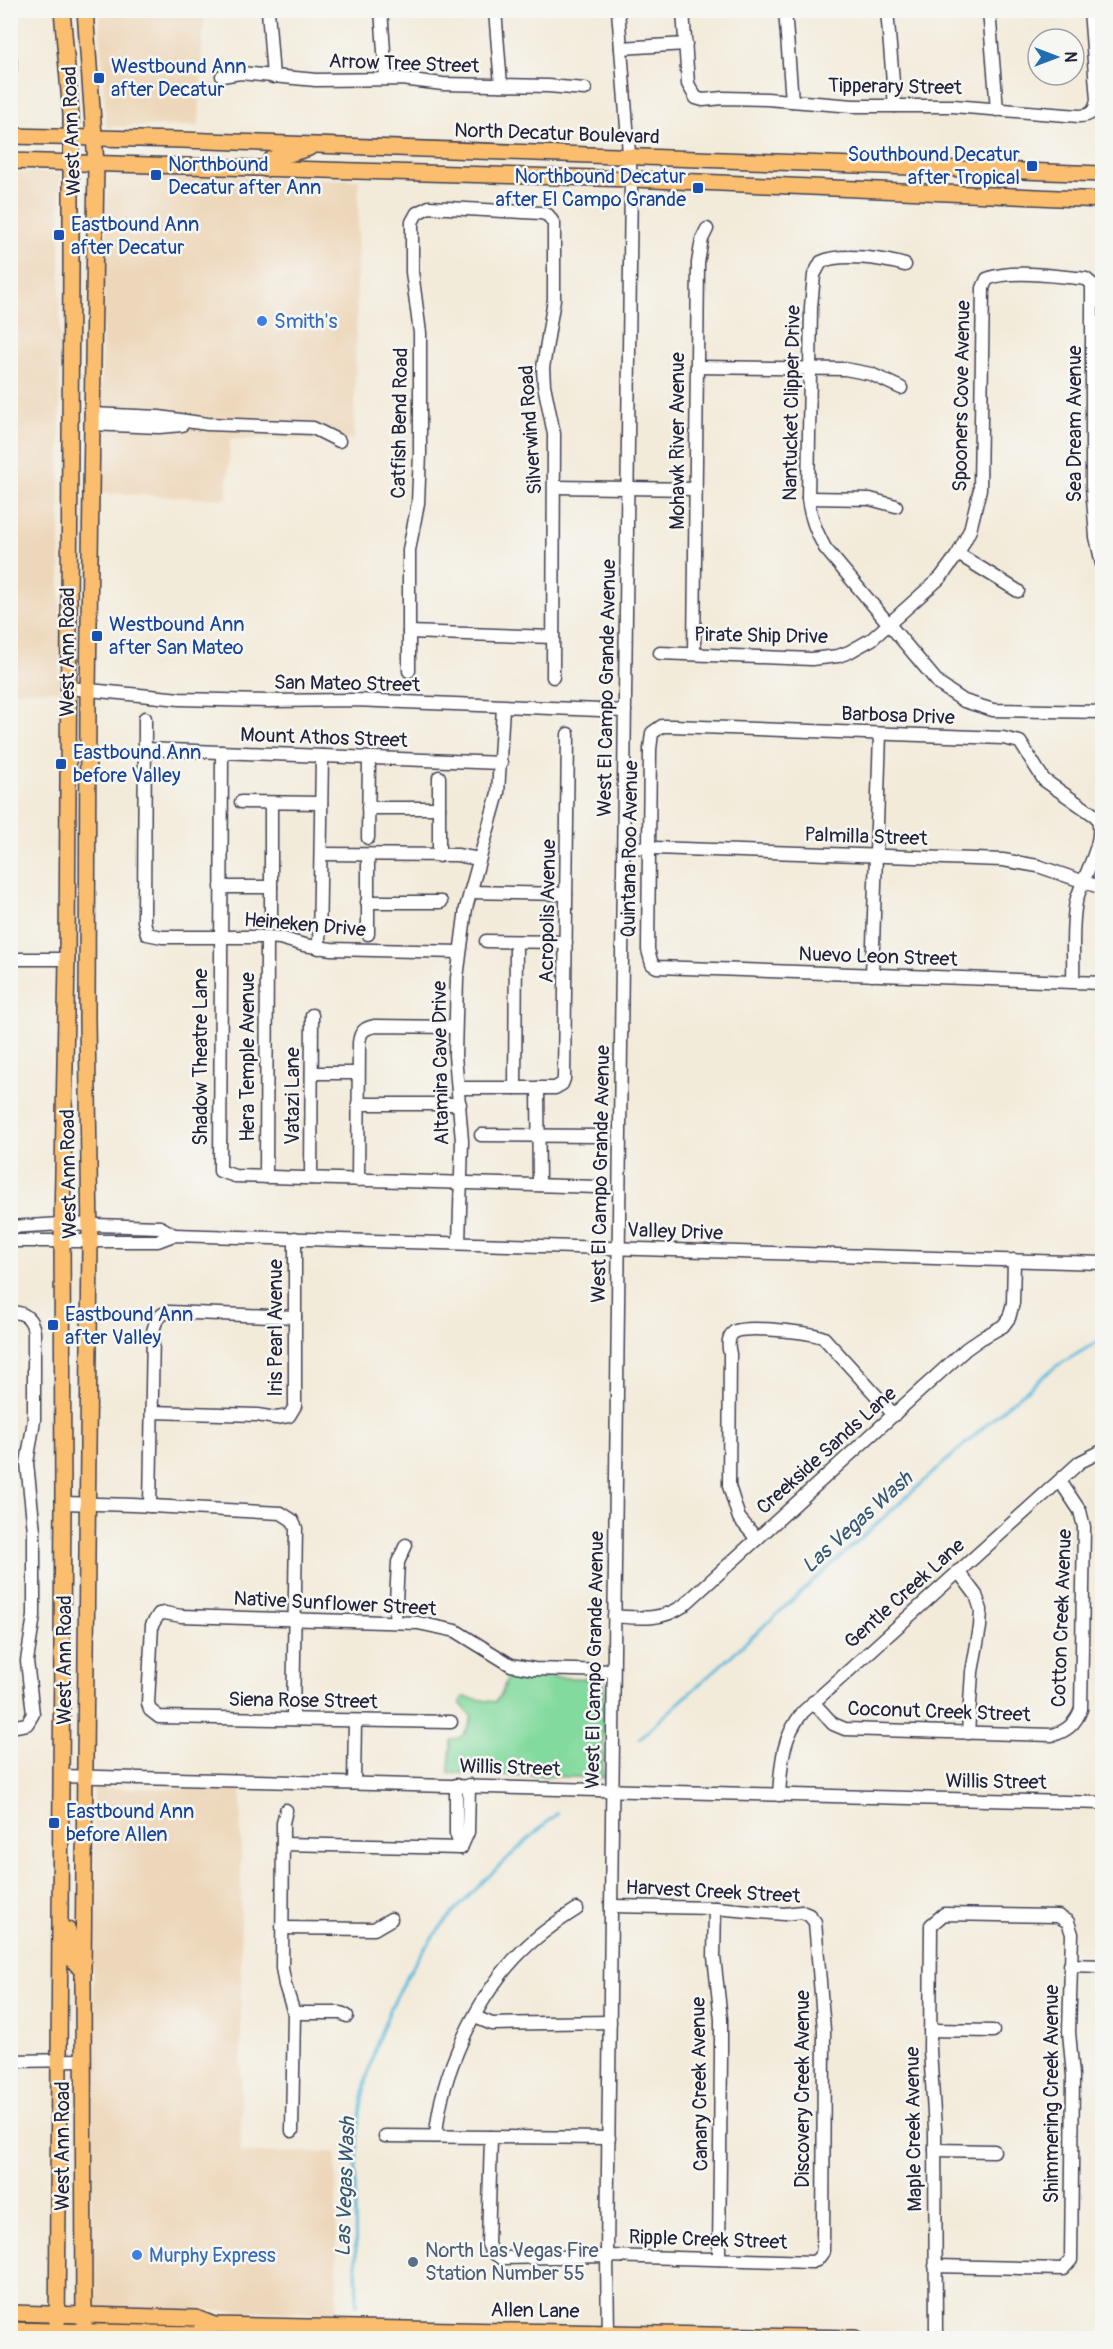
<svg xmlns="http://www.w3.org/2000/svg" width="1113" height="2349" viewBox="0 0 1113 2349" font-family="Pangolin,sans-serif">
	<rect width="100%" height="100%" fill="#f6f6f2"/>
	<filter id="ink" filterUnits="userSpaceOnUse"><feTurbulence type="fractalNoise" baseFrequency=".0167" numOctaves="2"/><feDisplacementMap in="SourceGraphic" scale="12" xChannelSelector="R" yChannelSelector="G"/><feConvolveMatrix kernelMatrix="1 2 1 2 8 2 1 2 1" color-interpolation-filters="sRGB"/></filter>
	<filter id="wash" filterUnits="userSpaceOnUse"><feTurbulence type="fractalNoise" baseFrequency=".008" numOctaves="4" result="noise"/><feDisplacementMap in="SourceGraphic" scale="24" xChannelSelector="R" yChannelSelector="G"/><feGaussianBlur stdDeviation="1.35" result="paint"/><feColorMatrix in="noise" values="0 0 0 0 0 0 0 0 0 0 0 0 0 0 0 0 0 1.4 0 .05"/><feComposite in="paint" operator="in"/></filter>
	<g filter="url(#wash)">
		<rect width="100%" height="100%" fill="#f3ebda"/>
		<g fill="#edd7ba">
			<polygon points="199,10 204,15 199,126 106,127 99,11"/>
			<polygon points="11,171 60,174 60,690 11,691"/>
			<polygon points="108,172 359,180 354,440 230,439 227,499 97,493"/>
			<polygon points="94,1788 241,1789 241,2153 336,2152 337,2313 91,2308"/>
		</g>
		<path fill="#83da9e" stroke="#527e6c" stroke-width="1.5" d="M509,1672L540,1677L604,1679L603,1778L449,1773L451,1740C465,1738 468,1730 472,1717L460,1703L463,1697L495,1702L502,1693Z"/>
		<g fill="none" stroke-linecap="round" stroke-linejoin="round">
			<g stroke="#5cb9da" stroke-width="3">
				<polyline points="640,1738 1008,1405 1055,1367 1102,1339"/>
				<path d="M357,2305C356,2248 353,2189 358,2132C365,2054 399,1972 452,1914C485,1878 521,1845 558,1813"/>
			</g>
		</g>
	</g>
	<g filter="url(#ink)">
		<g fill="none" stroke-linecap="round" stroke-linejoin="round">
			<defs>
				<g id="minor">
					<polyline points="268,10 273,77"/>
					<polyline points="381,10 386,78"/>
					<polyline points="495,10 501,85"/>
					<path d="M683,10L688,84L696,98L703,100L723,98L767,99L853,106H953L1079,116C1091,116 1095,111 1097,100L1090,10"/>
					<polyline points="785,10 792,101"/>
					<polyline points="887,10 895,106"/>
					<polyline points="989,10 997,110"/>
					<polyline points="621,48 686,44"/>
					<polyline points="10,58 10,70"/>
					<polyline points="222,76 240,73 316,80 402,79 443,84 548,86 585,89"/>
					<path d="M905,265C884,259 841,252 821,262L814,275L811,307L808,498C810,517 816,531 825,548L940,685L964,701L993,710L1102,712"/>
					<polyline points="697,367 845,369 871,374 901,388"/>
					<polyline points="91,414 159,417 207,424 313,428 339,441"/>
					<polyline points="91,424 159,427 182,425"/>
					<polyline points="555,487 696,489"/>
					<polyline points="808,498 870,499 896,506"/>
					<polyline points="958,554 1018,591"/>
					<polyline points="409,632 553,637"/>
					<path d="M660,653L812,659L838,656L849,652L872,639L941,577L958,554L970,530L980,489L983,288L987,279C1010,269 1053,276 1078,278L1086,279L1092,284V486L1096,537L1102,564"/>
					<polyline points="694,654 698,263 702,239 707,229"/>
					<polyline points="409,671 409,550 418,503 420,453 420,333 412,272 412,222 417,213 429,207 541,213 548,215 554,224 554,299 543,368 544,385 554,434 553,677"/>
					<polyline points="69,688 180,699 268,701 354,700 625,711"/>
					<polyline points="145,718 144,921 147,934 162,937 267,937 280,938 304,945 331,949 459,952"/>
					<polyline points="145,749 501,763"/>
					<polyline points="222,752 220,1171 235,1176 597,1187"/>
					<polyline points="241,802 321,803"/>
					<polyline points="368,808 439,808"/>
					<polyline points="368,838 369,758"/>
					<polyline points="624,847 1003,860 1038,866 1102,888"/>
					<polyline points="321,854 457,855 479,859"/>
					<polyline points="439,856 439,777"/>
					<polyline points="221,887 271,887"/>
					<polyline points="470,892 566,894"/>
					<polyline points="367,902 441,902"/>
					<polyline points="271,918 271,803"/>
					<polyline points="368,934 368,855"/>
					<polyline points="486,941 566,942"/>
					<polyline points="319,948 322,756"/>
					<polyline points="10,959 67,959"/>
					<polyline points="872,975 880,734"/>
					<path d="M1073,982C1074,956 1071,927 1076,902C1082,877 1107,841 1097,817L1044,780L1020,742L1003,738L672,726H662L652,733L650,749L648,950L652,964L657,967L1102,983"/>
					<polyline points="312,1073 358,1073"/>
					<polyline points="458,1088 555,1088 562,1084 564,1079 568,734"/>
					<polyline points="515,1088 516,942"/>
					<polyline points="538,1088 539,1185"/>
					<polyline points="358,1104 460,1104"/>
					<polyline points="481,1135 598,1136"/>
					<polyline points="266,1177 267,937"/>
					<polyline points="311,1178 312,1015"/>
					<path d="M358,1180L359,1043C360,1032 364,1028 375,1026L455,1027"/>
					<polyline points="10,1227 62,1224 160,1227 174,1235"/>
					<polyline points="10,1241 158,1241 174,1235 1102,1263"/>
					<polyline points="459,1243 462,1141 455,1055 457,978 466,908 498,793 503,707"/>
					<path d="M10,1312C25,1312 32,1318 34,1332V1420L27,1463L34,1531V1616L27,1661L33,1714L27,1724L10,1727"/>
					<polyline points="152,1412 257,1415 276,1418 289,1416 295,1406 295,1238"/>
					<polyline points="63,1503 133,1505 281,1513 292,1520 296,1528 293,1719"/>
					<path d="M150,1506L153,1332C155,1322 158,1314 169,1312L295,1317"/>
					<path d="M757,1539L739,1518L729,1486L730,1354C728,1346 727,1337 734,1332C743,1325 812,1332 824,1338L894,1415"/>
					<polyline points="958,1571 976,1595 981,1610 980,1627 972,1672 968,1733"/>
					<path d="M614,1616C639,1618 661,1621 683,1606L966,1349L980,1339L1003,1326L1009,1318L1013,1303L1014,1260"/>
					<polyline points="395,1622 398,1562 406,1545"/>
					<path d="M813,1702L833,1724L845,1729L1052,1735C1066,1732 1076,1723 1081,1709L1084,1527L1080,1511L1060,1481"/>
					<polyline points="451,1722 159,1717 150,1710 148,1703 152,1625 159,1614 165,1613 181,1616 418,1623 456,1631 511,1665 534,1669 613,1671"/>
					<polyline points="61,1776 1102,1803"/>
					<polyline points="354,1782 355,1721"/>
					<polyline points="456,1785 456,1833 461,1848"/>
					<path d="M779,1795C781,1764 782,1737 803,1712L1080,1462L1102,1451"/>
					<polyline points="286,1810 283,1823 282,1968 285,1985 294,2013 292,2131"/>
					<polyline points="283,1844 461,1848"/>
					<polyline points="461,1848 468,1832 469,1785"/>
					<polyline points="715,1908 714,1957 721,2019 721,2052 719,2259"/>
					<polyline points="282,1928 374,1929 391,1919"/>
					<polyline points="1070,1965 1102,1966"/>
					<polyline points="294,2013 341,2013 347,2016"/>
					<polyline points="475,2017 492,2024 610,2022"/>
					<polyline points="930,2030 993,2031"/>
					<polyline points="10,2061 83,2060"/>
					<polyline points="385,2136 609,2138"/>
					<path d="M436,2136C440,2074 478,1994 522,1951C538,1935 558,1921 577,1909"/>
					<polyline points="491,2137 488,2244 491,2251 501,2258 607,2256 812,2262 817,2260 823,2252 824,2030 815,1922 809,1915 802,1912 784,1914 715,1908 611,1906"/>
					<polyline points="935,2150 994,2151"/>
					<polyline points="935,2266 1063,2269 1071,2260 1073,2076 1069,2032 1072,1934 1068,1922 1058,1916 944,1914 931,1925 930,2050 935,2129 936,2338"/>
					<polyline points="608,2338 607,2256 631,179 618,10"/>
				</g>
				<g id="major">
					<polyline points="10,136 182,140 1102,174"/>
					<polyline points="10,161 631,179 1102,200"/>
					<polyline points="266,169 272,159 309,148"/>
					<polyline points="68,1930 73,1960 83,1972"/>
					<polyline points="10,2313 196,2318 214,2325 855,2338"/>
					<polyline points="10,2330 195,2334 214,2325"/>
					<polyline points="57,2338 63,1503 62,1224 67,959 71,268 71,115 62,10"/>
					<polyline points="84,2338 83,1972 90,1240 87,1018 88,690 96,164 85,10"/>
				</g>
			</defs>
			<use href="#minor" stroke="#414053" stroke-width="15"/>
			<use href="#major" stroke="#414053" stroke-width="18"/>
			<use href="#minor" stroke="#fff" stroke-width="12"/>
			<use href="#major" stroke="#fabe6e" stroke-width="15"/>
		</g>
	</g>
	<g fill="#1a4fb4" stroke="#f6f6f2" stroke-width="2">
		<rect x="93" y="72" width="12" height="12" rx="3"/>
		<rect x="1026" y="160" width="12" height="12" rx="3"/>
		<rect x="150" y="169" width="12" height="12" rx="3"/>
		<rect x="692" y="182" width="12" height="12" rx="3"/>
		<rect x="53" y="229" width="12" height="12" rx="3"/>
		<rect x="91" y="630" width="12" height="12" rx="3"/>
		<rect x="55" y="758" width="12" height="12" rx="3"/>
		<rect x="47" y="1319" width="12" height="12" rx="3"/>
		<rect x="48" y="1817" width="12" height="12" rx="3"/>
	</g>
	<g fill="#3f7fe0" stroke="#f6f6f2" stroke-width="2">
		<circle cx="262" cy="321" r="6"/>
		<circle cx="137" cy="2255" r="6"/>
	</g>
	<circle fill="#5c6f8a" stroke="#f6f6f2" stroke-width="2" cx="413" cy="2262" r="6"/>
	<g text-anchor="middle" stroke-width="5" stroke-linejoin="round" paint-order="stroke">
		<g font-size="20" fill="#22223b" stroke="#f6f6f2">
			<text transform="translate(404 63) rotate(2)" y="7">Arrow Tree Street</text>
			<text transform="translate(895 86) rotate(1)" y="7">Tipperary Street</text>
			<text transform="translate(71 131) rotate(-92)" y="7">West Ann Road</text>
			<text transform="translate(557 133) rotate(2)" y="7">North Decatur Boulevard</text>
			<text transform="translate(961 396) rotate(-89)" y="7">Spooners Cove Avenue</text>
			<text transform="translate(791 403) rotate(-89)" y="7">Nantucket Clipper Drive</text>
			<text transform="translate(399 423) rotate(-89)" y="7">Catfish Bend Road</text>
			<text transform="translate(1074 424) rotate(-90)" y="7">Sea Dream Avenue</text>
			<text transform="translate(530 430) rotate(-94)" y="7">Silverwind Road</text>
			<text transform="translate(677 441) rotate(-90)" y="7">Mohawk River Avenue</text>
			<text transform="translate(761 635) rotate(1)" y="7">Pirate Ship Drive</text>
			<text transform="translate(67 652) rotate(-90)" y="7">West Ann Road</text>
			<text transform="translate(347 683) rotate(1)" y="7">San Mateo Street</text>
			<text transform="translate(606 688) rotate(-89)" y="7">West El Campo Grande Avenue</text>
			<text transform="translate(898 715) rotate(2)" y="7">Barbosa Drive</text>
			<text transform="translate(324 737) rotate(2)" y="7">Mount Athos Street</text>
			<text transform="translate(866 836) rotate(2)" y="7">Palmilla Street</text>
			<text transform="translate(629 849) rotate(-89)" y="7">Quintana Roo Avenue</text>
			<text transform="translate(547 911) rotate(-89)" y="7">Acropolis Avenue</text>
			<text transform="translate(305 924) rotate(5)" y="7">Heineken Drive</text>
			<text transform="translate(878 956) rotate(2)" y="7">Nuevo Leon Street</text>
			<text transform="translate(200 1057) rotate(-90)" y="7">Shadow Theatre Lane</text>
			<text transform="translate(247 1057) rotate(-90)" y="7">Hera Temple Avenue</text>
			<text transform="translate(440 1063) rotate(-91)" y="7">Altamira Cave Drive</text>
			<text transform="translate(292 1096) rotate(-90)" y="7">Vatazi Lane</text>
			<text transform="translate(68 1174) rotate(-91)" y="7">West Ann Road</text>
			<text transform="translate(600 1174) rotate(-89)" y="7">West El Campo Grande Avenue</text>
			<text transform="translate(675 1231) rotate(2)" y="7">Valley Drive</text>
			<text transform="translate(275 1328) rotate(-90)" y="7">Iris Pearl Avenue</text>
			<text transform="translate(826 1450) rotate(-42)" y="7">Creekside Sands Lane</text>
			<text transform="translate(904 1593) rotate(-42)" y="7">Gentle Creek Lane</text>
			<text transform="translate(335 1603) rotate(3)" y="7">Native Sunflower Street</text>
			<text transform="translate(1061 1618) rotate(-88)" y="7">Cotton Creek Avenue</text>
			<text transform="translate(64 1660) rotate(-90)" y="7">West Ann Road</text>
			<text transform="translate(594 1660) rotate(-89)" y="7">West El Campo Grande Avenue</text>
			<text transform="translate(303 1700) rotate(1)" y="7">Siena Rose Street</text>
			<text transform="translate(939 1711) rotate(2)" y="7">Coconut Creek Street</text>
			<text transform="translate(510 1767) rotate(2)" y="7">Willis Street</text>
			<text transform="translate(996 1781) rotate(1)" y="7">Willis Street</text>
			<text transform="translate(713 1891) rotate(3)" y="7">Harvest Creek Street</text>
			<text transform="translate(699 2084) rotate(-91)" y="7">Canary Creek Avenue</text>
			<text transform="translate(802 2089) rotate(-90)" y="7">Discovery Creek Avenue</text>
			<text transform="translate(1051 2094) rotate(-90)" y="7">Shimmering Creek Avenue</text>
			<text transform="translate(913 2129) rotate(-91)" y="7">Maple Creek Avenue</text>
			<text transform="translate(62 2146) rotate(-90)" y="7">West Ann Road</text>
			<text transform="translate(708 2239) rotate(2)" y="7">Ripple Creek Street</text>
			<text transform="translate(535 2310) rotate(1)" y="7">Allen Lane</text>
		</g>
		<g font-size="20" fill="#164399" stroke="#f6f6f2" text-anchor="start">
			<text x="111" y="73">Westbound Ann<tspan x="111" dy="23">after Decatur</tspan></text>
			<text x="1020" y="161" text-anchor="end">Southbound Decatur<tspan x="1020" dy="23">after Tropical</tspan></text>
			<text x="168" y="171">Northbound<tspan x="168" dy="23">Decatur after Ann</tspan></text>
			<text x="686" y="183" text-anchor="end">Northbound Decatur<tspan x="686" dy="23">after El Campo Grande</tspan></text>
			<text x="71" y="231">Eastbound Ann<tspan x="71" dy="23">after Decatur</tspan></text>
			<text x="109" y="631">Westbound Ann<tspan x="109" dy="23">after San Mateo</tspan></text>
			<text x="73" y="759">Eastbound Ann<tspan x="73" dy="23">before Valley</tspan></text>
			<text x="65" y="1321">Eastbound Ann<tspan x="65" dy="23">after Valley</tspan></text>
			<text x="66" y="1818">Eastbound Ann<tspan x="66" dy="23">before Allen</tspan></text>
		</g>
		<g font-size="20" fill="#366cbe" stroke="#f6f6f2" text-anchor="start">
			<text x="274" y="328">Smith's</text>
			<text x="149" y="2262">Murphy Express</text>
		</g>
		<g font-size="20" fill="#4e5e75" stroke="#f6f6f2" text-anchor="start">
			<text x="425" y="2257">North Las Vegas Fire<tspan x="425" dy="23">Station Number 55</tspan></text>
		</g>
		<g font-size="21" font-style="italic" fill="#365773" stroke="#f6f6f2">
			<text transform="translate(857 1522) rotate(-42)" y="7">Las Vegas Wash</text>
			<text transform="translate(345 2187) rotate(-88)" y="7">Las Vegas Wash</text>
		</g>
	</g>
	<rect width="1113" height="2349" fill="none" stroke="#f6f6f2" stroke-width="36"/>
	<g transform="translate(1056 57) rotate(90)"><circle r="28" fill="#f6f6f2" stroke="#a1a1a9" stroke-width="1.5"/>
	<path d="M0-4.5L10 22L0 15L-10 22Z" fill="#1f6fb2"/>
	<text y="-9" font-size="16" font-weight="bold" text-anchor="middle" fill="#22223b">N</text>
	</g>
</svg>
